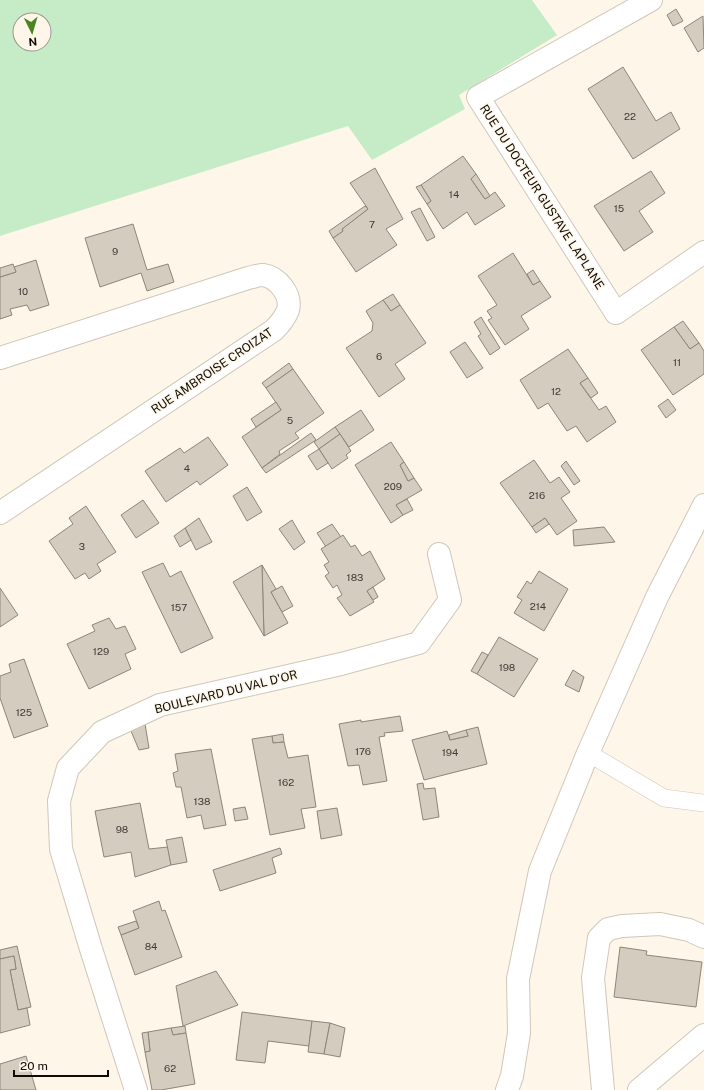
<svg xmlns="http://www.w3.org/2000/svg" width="704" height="1090" viewBox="0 0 704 1090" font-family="'Public Sans',sans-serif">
	<rect width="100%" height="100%" fill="#fef6e8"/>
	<path fill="#c6ecc7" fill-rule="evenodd" d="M0,0H532L557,35L459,95L465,109L372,160L348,126L0,236ZM20,20H44V44H20Z"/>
	<g fill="#d4ccbe" stroke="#8d8679">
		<polygon points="676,9 683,21 673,26 667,15"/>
		<polygon points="703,16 704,48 698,52 684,28"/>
		<polygon points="623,67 656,121 671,112 680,129 633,159 588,89"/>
		<polygon points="463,156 476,174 471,179 485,199 495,192 505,206 475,225 467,212 443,229 427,204 431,201 421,185"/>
		<polygon points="375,168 403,219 386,229 397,245 356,272 333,238 343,231 342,229 368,209 350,183"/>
		<polygon points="651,171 665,193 639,211 653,232 624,251 594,206"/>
		<polygon points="476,174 490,196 485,199 471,179"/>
		<polygon points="421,185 431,201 427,204 416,187"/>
		<polygon points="365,206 368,209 342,229 343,231 333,238 329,231"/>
		<polygon points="420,208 435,237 427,241 411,212"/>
		<polygon points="133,224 147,270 168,264 174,282 147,291 141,273 100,287 85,238"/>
		<polygon points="513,253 533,285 540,281 551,297 521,316 529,329 505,345 488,320 492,318 487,311 497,305 478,276"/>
		<polygon points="36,260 49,305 30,311 27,305 10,309 12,315 0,319 0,277 16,272 14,267"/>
		<polygon points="13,264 16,272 0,277 0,268"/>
		<polygon points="533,270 540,281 533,285 527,274"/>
		<polygon points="393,294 400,305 391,311 383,300"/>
		<polygon points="383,300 391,311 400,305 426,343 395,364 405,379 379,397 346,348 372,331 373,323 366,311"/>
		<polygon points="481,317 500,348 490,355 478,336 481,334 474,322"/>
		<polygon points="683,321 699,343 690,349 674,327"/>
		<polygon points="674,327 690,349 699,343 704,351 704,374 673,395 641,350"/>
		<polygon points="465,342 483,368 467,378 450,352"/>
		<polygon points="568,349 588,378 580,383 599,410 606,406 616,422 587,442 576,426 567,431 548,403 538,409 520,380"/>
		<polygon points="289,363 293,369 266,388 262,383"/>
		<polygon points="293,369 324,413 295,433 299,438 279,451 280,454 262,468 242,437 281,410 266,388"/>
		<polygon points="588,378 598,393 591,398 580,383"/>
		<polygon points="668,399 676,410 666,418 658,406"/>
		<polygon points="276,402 281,410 256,427 251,419"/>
		<polygon points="361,410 374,430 349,447 335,427"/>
		<polygon points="335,427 340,434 319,449 314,442"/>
		<polygon points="311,433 316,440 266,473 262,468"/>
		<polygon points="340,434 351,451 346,455 348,458 332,469 319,449"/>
		<polygon points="208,437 228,465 200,485 197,481 166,502 145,471 180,448 184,453"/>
		<polygon points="391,442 404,462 400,465 408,481 414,478 422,490 396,505 403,515 391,523 355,465"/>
		<polygon points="319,449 328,463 317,470 308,456"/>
		<polygon points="534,460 550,483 559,477 570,492 561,498 577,521 557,535 545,518 532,527 500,483"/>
		<polygon points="566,461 580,481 574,485 561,466"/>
		<polygon points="404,462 414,478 408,481 400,465"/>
		<polygon points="247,487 262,512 247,521 233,496"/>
		<polygon points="407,499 413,510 403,515 396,505"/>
		<polygon points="143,500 159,523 136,538 121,515"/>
		<polygon points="86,506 116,552 97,564 101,571 89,579 85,573 75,579 49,541 73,524 69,518"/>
		<polygon points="199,518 212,542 196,550 185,528"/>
		<polygon points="545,518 549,524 536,533 532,527"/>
		<polygon points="292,520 305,542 294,550 279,529"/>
		<polygon points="332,524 341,537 326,547 317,533"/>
		<polygon points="604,527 615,542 574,546 573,530"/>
		<polygon points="185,528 191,540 180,547 174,536"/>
		<polygon points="343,535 351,547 355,545 362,556 370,551 385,579 367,591 374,602 350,616 337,598 342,595 337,585 333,588 325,576 329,573 324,565 329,562 321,549"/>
		<polygon points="163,563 170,577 181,571 213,638 181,653 142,572"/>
		<polygon points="262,565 276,589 271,592 288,623 264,636"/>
		<polygon points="262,565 264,636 233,582"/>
		<polygon points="539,571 568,589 544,631 514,613 522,600 517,597 527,581 531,584"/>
		<polygon points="282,586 293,606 282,612 271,592"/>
		<polygon points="373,587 378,597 373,600 367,591"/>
		<polygon points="0,588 18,615 0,627"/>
		<polygon points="109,618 116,629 125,626 136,649 125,654 131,669 89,689 67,644 95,631 92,625"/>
		<polygon points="499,637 538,659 514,697 477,674"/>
		<polygon points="482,652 488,655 477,674 471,671"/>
		<polygon points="24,659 48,726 14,738 0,698 0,676 11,672 9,664"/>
		<polygon points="573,670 584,677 579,692 565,685"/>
		<polygon points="400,716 403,731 384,733 385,736 379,737 387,781 363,785 359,765 348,766 339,724 361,720 361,722"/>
		<polygon points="145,724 149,748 139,750 131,731"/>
		<polygon points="478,727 487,764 424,780 412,740 447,731 450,740 468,736 466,730"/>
		<polygon points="466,730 468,736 450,740 449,735"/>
		<polygon points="283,734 284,742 273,743 272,736"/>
		<polygon points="272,736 273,743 284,742 288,758 308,755 316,807 301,809 305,828 270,835 252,739"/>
		<polygon points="211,749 226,825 204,829 201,815 187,818 181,787 176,787 173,773 178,771 175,754"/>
		<polygon points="423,783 424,789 435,788 439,817 423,820 417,784"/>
		<polygon points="140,803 149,849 168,847 171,865 135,877 131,852 104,857 95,811"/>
		<polygon points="245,807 248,819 235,821 233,809"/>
		<polygon points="337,808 342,835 321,839 317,811"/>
		<polygon points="182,837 187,862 171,865 166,840"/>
		<polygon points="280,848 282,854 272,858 276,873 220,891 213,870"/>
		<polygon points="159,901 162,911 165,910 182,957 135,975 121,935 139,928 133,911"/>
		<polygon points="136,921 139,928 121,935 118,927"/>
		<polygon points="17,946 31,1007 18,1010 10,970 16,969 14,956 0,959 0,950"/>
		<polygon points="620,947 647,951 646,955 702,962 696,1007 614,997"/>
		<polygon points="14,956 16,969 10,970 18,1010 27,1008 30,1025 0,1033 0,959"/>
		<polygon points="216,971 238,1005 183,1026 176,986"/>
		<polygon points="242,1012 312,1021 309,1046 268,1041 265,1063 236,1060"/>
		<polygon points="312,1021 330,1023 324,1054 308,1052"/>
		<polygon points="330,1023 345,1028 340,1057 324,1054"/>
		<polygon points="185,1026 186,1033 173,1035 171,1028"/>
		<polygon points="171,1028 173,1035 186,1033 195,1084 161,1090 152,1090 145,1052 150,1051 148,1032"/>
		<polygon points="148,1032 150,1051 145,1052 142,1033"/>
		<polygon points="26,1056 36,1090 0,1090 0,1064"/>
	</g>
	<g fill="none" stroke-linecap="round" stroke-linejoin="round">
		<defs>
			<polyline id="service" points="588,753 664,798 704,803"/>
			<g id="minor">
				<polyline points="651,0 478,97 616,313 704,252"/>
				<path d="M0,358L248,278C253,277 259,275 263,275C278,277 292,295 288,310C285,318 280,324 274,330L0,513"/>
				<polyline points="136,1090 91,949 61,849 59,801 68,768 102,732 160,705 341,664 419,643 450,600 439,554"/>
				<polyline points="507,1090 512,1076 519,1033 518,979 540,871 588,753 657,597 704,505"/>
				<polyline points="603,1090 593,978 599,938 608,929 622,926 660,924 689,930 704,937"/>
				<polyline points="639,1090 704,1035"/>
			</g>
		</defs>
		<use href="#service" stroke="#cfc7ba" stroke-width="18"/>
		<use href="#minor" stroke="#cfc7ba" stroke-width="24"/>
		<use href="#service" stroke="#fff" stroke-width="17"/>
		<use href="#minor" stroke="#fff" stroke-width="22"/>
	</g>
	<g text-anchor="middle" stroke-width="3" stroke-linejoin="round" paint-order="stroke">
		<g font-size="10" fill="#3f3b35">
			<text x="630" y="120">22</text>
			<text x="454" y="198">14</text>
			<text x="619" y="212">15</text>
			<text x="372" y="228">7</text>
			<text x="115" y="255">9</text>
			<text x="23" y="295">10</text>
			<text x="379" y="360">6</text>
			<text x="677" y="366">11</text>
			<text x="556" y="395">12</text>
			<text x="290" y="424">5</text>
			<text x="187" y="472">4</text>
			<text x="393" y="490">209</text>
			<text x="537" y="499">216</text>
			<text x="82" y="550">3</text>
			<text x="355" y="581">183</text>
			<text x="538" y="610">214</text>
			<text x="179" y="611">157</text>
			<text x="101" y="655">129</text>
			<text x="507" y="671">198</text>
			<text x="24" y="716">125</text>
			<text x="363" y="755">176</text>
			<text x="450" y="756">194</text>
			<text x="286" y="786">162</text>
			<text x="202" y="805">138</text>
			<text x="122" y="833">98</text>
			<text x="151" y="950">84</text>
			<text x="170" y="1072">62</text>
		</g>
		<g font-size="12" fill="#0d0b07" stroke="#fef6e8">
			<text transform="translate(542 197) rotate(57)" y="4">RUE DU DOCTEUR GUSTAVE LAPLANE</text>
			<text transform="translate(212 371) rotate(-34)" y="4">RUE AMBROISE CROIZAT</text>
			<text transform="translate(226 692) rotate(-14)" y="4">BOULEVARD DU VAL D'OR</text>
		</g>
	</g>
	<g transform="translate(32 32) rotate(175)"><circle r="19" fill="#fef6e8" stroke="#9e988e"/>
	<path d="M0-3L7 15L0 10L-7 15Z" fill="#498522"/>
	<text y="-6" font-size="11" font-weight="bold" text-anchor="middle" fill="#0d0b07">N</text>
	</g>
	<path d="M14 1070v6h94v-6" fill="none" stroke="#0d0b07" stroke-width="2"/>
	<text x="20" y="1070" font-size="12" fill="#0d0b07" stroke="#fef6e8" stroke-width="3" paint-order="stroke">20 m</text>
</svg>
